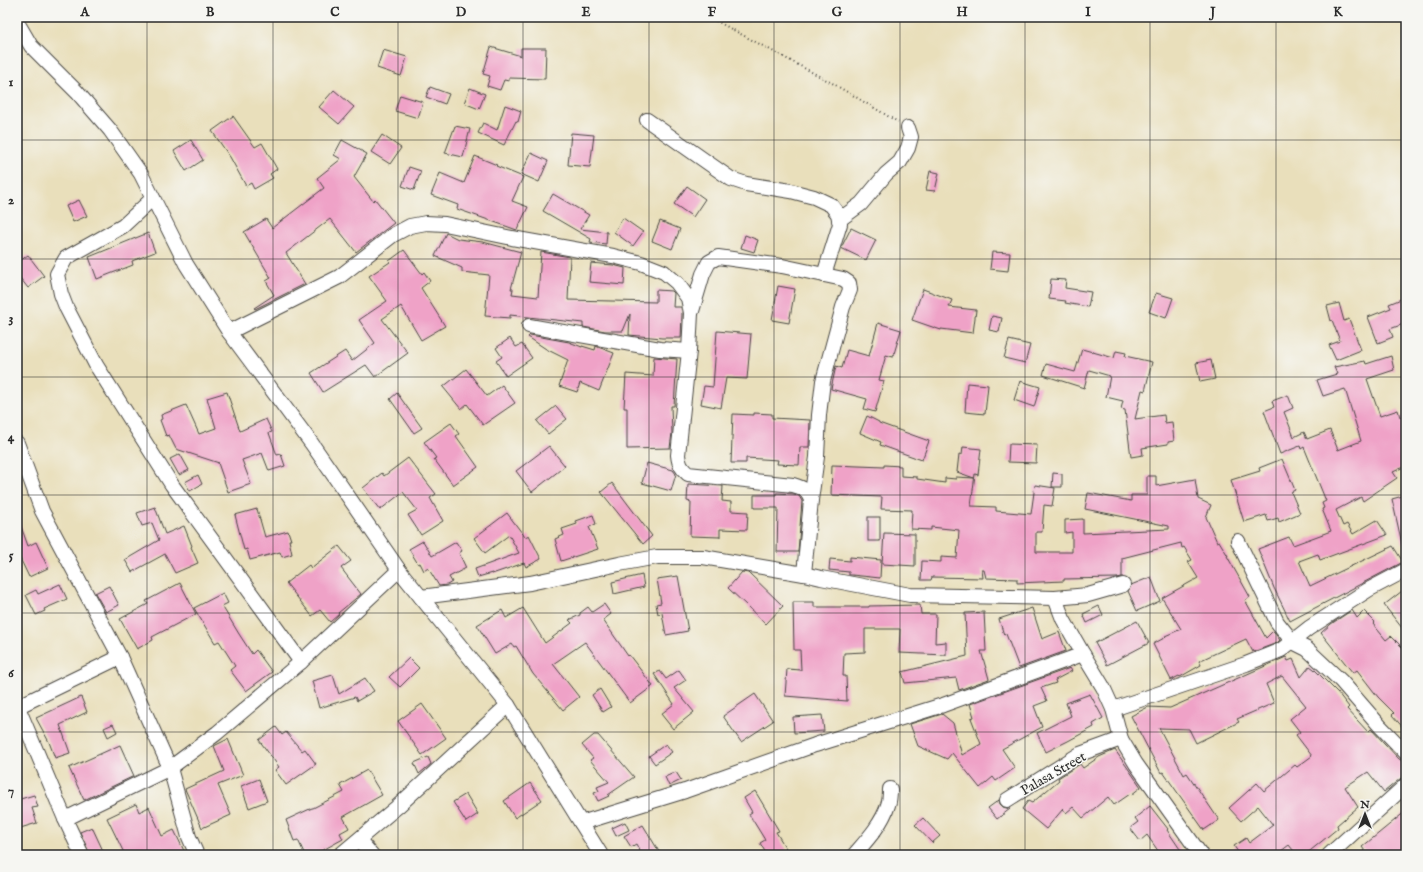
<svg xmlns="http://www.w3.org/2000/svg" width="1423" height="872" viewBox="0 0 1423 872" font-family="'IM FELL English',serif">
	<rect width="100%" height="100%" fill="#f6f6f2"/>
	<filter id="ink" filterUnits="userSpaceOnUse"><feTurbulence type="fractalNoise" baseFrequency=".025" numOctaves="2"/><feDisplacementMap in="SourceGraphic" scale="8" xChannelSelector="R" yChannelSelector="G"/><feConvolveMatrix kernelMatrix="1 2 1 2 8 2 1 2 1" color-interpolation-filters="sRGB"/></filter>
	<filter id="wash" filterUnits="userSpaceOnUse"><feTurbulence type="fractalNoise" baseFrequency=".012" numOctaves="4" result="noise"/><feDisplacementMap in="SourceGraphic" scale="16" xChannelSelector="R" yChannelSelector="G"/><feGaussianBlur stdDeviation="0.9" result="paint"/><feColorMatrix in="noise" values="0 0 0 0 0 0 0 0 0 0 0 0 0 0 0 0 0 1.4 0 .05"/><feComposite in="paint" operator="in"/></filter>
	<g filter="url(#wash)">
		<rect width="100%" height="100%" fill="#e9dfbb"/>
		<g id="blocks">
			<g fill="#efa2c7">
				<polygon points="491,47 521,56 521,48 546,48 545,79 509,78 509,81 504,80 500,90 487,86 490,76 483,74"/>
				<polygon points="383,50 407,57 401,76 377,68"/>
				<polygon points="430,87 449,94 445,104 426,97"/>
				<polygon points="470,88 485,94 479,109 464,103"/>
				<polygon points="334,90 354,107 339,124 319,107"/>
				<polygon points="400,95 423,102 418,118 395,111"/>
				<polygon points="505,105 521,111 518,122 516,121 504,145 478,133 483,123 497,130"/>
				<polygon points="233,116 255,147 262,143 277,169 270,174 273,178 254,189 251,183 246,186 230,157 212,131"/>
				<polygon points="455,126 470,129 463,157 445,153"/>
				<polygon points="571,133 594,135 590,167 568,165"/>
				<polygon points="382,135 401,148 390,164 371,152"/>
				<polygon points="191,140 203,160 186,171 174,151"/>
				<polygon points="342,140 367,154 354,177 373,201 375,199 394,223 356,252 330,219 286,253 305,284 255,309 254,308 274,295 266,281 271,278 244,232 266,219 272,228 324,188 317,178 341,159 334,155"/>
				<polygon points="531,153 548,161 539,182 521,174"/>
				<polygon points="475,156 497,165 496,166 523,177 512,201 528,207 517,230 457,209 458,205 431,195 440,173 464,183"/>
				<polygon points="409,167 421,171 414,190 402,186"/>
				<polygon points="930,171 939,173 935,191 926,190"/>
				<polygon points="687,186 705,199 693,217 674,204"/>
				<polygon points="553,194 589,215 580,229 607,232 606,244 590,242 591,239 543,211"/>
				<polygon points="79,200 87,216 73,222 66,206"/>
				<polygon points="623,218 643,232 633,246 614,232"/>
				<polygon points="660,221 680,229 672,249 652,241"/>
				<polygon points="851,228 876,240 866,260 841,248"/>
				<polygon points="148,233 155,252 132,261 133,265 97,279 89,257"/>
				<polygon points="446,233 458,239 483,242 521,252 511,289 513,289 512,294 538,297 541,252 570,257 568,300 656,302 656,290 672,291 674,293 673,307 681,307 682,314 681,338 662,338 629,335 630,314 623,331 605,331 583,327 583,323 510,315 510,318 485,316 489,275 462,272 462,268 435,256"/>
				<polygon points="745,235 758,240 754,252 741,248"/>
				<polygon points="404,250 422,274 424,272 430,281 421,288 445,326 421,340 401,306 382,319 408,353 375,377 366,365 323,392 311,373 345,351 352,361 375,343 359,320 387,301 369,276 390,262 389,261"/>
				<polygon points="992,252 1010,253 1008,271 990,269"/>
				<polygon points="28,255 44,276 28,288 17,274 17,263"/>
				<polygon points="591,263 613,265 625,268 624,285 589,282"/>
				<polygon points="1051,279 1066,280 1065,288 1091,292 1088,307 1065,303 1066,301 1049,299"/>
				<polygon points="778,286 795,289 789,323 772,320"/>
				<polygon points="923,289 952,300 949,307 976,310 973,333 941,329 941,330 912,320"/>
				<polygon points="1156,293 1173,298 1166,318 1149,312"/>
				<polygon points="1406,297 1406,323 1390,329 1393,337 1378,343 1368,317 1391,308 1389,304"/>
				<polygon points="1339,303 1344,321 1349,319 1361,350 1336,360 1329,345 1340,341 1332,320 1331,321 1327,306"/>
				<polygon points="992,316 1002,318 999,332 989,330"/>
				<polygon points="878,323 901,330 893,357 886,355 879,380 884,381 875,412 864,409 867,399 831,389 836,366 842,368 847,350 869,356"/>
				<polygon points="717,331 751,334 747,379 726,378 721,408 701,404 704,386 713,387"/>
				<polygon points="530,335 569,342 582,347 582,346 595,350 596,346 598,347 614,353 599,391 580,383 577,392 559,386 568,360 546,349 528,337"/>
				<polygon points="510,338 516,347 522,344 532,358 506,376 496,361 502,357 496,348"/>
				<polygon points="1009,340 1030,345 1025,363 1004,358"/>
				<polygon points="1082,349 1114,358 1116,351 1126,353 1125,356 1152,362 1145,391 1142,390 1135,419 1164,415 1165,423 1172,422 1174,441 1168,442 1168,444 1142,448 1143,455 1131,457 1125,410 1121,409 1123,401 1106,397 1110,376 1089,370 1084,388 1043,375 1046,364 1075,372"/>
				<polygon points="1391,356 1394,370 1367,379 1380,416 1398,410 1400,417 1406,415 1406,466 1393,472 1397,478 1363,501 1361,497 1336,510 1343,526 1347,524 1353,534 1377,520 1387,535 1320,560 1318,554 1299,561 1310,586 1393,546 1403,562 1290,621 1274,588 1258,549 1289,537 1293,545 1331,531 1322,509 1324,508 1322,503 1326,501 1304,447 1301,449 1300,446 1280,454 1264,411 1274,407 1272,401 1288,395 1293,408 1284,412 1294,437 1304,432 1307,439 1330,430 1338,450 1361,441 1345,389 1323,396 1317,380 1337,374 1334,367 1365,361 1366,364"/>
				<polygon points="654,357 677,359 674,406 671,406 672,433 670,448 627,449 627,408 624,408 626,374 653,376"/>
				<polygon points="1211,360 1215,379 1200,382 1196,363"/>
				<polygon points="466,369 487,396 502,385 515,403 483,425 467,404 461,409 443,387"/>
				<polygon points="1020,381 1040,387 1034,407 1014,400"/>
				<polygon points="967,383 988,385 985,414 965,412"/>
				<polygon points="227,392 240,431 266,419 272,432 269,433 277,455 281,454 285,466 269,471 262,453 242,460 251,484 228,492 218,463 219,463 176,449 169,435 166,436 160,420 162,419 161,415 186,405 199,434 216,428 207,398"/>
				<polygon points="397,393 422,428 414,433 390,399"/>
				<polygon points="556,406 567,419 548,434 537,421"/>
				<polygon points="754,413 772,414 772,418 810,420 809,447 800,447 799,465 777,464 778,460 746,458 746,463 731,463 733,414 754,415"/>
				<polygon points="867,416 879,422 879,423 929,441 922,460 880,445 881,442 860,433"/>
				<polygon points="451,423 459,434 456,436 478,467 453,485 434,459 436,458 424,442"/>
				<polygon points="1009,444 1037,445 1036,463 1008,462"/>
				<polygon points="549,446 565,466 532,492 516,471"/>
				<polygon points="963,447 981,449 978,475 975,474 971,506 996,507 996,511 1031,514 1035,485 1055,488 1052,506 1044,505 1042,532 1036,532 1036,552 1072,552 1072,532 1065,533 1065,520 1083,519 1083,533 1169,529 1169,526 1085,509 1088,493 1131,501 1131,495 1147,495 1147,476 1156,476 1156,486 1195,479 1198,499 1211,505 1206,517 1217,542 1219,541 1228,556 1227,556 1250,597 1245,600 1266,638 1273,631 1280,640 1277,643 1253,652 1246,639 1199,661 1201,665 1180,677 1179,676 1171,680 1153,644 1166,637 1165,636 1181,629 1162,598 1198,578 1188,562 1192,560 1184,547 1182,548 1181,543 1122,558 1122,577 1117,578 1064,579 1064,581 1017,583 1017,579 986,578 984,570 982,570 983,578 932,577 931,580 921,580 922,561 941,562 941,557 957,558 959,530 931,527 931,530 911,529 912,510 881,509 882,497 831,495 832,465 884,467 884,465 901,466 901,476 917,477 917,479 945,483 945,478 956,479 956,477 974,478 957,472 959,454 962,455"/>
				<polygon points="180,454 189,470 179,475 170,459"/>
				<polygon points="408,458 436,494 430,498 443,521 421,535 408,515 417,510 403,492 380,510 363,488 382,473 384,476"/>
				<polygon points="1282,459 1295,490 1291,492 1300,513 1279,522 1278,518 1268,521 1266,515 1244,522 1231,480 1260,471 1259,468"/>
				<polygon points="647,463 673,470 676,474 671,491 642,483"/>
				<polygon points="1053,473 1062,474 1062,487 1052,487"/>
				<polygon points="198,475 202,484 190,491 185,482"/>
				<polygon points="612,483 652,536 643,544 601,492"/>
				<polygon points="688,484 723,486 722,501 731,502 731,511 748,512 747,530 720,529 720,537 690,536 691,502 687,501"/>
				<polygon points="776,493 794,494 799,496 802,501 798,552 777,552 778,508 754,508 754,495 776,495"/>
				<polygon points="1406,495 1406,544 1402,544 1392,499"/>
				<polygon points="155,507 165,534 184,526 192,546 191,547 198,563 175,573 165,554 132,572 125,560 159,540 152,523 142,526 137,513"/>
				<polygon points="257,509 265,537 288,531 291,540 289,540 292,554 282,557 280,552 250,560 247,549 244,550 235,515"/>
				<polygon points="507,513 525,537 529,535 541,559 526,567 524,563 492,574 492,573 478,577 475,569 519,553 509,535 485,553 474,538"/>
				<polygon points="593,515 596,524 589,527 598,549 561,561 555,539 564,535 562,529 577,524 576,521"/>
				<rect x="868" y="517" width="12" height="24"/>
				<polygon points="18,518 28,546 36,542 48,568 29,577 17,552"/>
				<polygon points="884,533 915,534 915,566 882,564"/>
				<polygon points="423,541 432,556 456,542 462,551 459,553 466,568 449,577 452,582 447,585 439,586 428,568 424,571 420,563 418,564 409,549"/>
				<polygon points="339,546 351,561 341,568 361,594 338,613 339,614 330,622 320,610 312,616 286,583 309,565 311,568"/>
				<polygon points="850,557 881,560 880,578 852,575 849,575 849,572 829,570 830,559 850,561"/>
				<polygon points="742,572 749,573 783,606 766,624 728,588"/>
				<polygon points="642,575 644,587 614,594 612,582"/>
				<polygon points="678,576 688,631 666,635 662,613 658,614 656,604 661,603 657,579"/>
				<polygon points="1151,577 1160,601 1137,611 1128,591 1131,585"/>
				<polygon points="180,583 196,614 152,637 153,640 137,649 120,619 148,604 146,601"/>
				<polygon points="60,584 67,599 44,609 45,611 36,615 26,595 36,590 38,594"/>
				<polygon points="109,586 119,605 106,612 95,593"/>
				<polygon points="1406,588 1406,633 1384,605"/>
				<polygon points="223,593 228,603 222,606 239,634 252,654 256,650 272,672 246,691 230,670 235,666 219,641 215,643 194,608"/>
				<polygon points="793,602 814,602 814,607 869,607 869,606 920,605 921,614 936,614 935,643 946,642 946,655 899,653 900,629 865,629 865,652 844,653 843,676 846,676 847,701 785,696 787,669 801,670 800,650 794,650"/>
				<polygon points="604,604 611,614 603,620 628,656 629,655 653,686 630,703 585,642 553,664 579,697 563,710 533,674 516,646 514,647 512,644 495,654 477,625 502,610 506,618 523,608 545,643 572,623 569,620 580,615 580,613 588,607 592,612"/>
				<polygon points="1099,606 1103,615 1087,623 1083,614"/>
				<polygon points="1032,608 1042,639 1059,632 1066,651 1019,668 1006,634 1004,635 999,619"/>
				<polygon points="1352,610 1357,618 1364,611 1375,622 1373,624 1386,640 1391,636 1406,651 1406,731 1392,715 1394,713 1378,697 1357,670 1353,673 1321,633 1331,624"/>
				<polygon points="984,612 986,651 981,651 989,679 959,690 956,678 905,683 902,672 967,656 965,613"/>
				<polygon points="1137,621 1149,643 1107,665 1095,643"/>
				<polygon points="1286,657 1288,661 1293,659 1301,677 1310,666 1314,669 1338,693 1349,707 1347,709 1368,732 1371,729 1399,759 1401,760 1406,768 1406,774 1384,792 1368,772 1345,787 1358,807 1337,825 1338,828 1305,855 1297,855 1289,845 1276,855 1240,855 1234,846 1246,838 1249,843 1273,825 1258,806 1241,821 1229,808 1257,783 1264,791 1295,765 1297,767 1312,756 1296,735 1300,732 1290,719 1306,706 1282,676 1266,684 1274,703 1237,719 1239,722 1196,743 1189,729 1159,728 1184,775 1187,773 1219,820 1204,830 1163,772 1161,773 1131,716 1148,707 1170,708"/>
				<polygon points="409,658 419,668 400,687 389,677"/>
				<polygon points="1070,668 1072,671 1055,680 1056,683 1041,688 1047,701 1034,706 1042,727 1002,749 1015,768 996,781 993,777 980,788 952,753 947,759 918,746 910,724 942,714 953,723 962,755 981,744 971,718 974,717 970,704"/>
				<polygon points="679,670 686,680 674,688 694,712 673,729 661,714 674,704 654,674 660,671 666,679"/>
				<polygon points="333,675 339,694 365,678 374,691 357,701 355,697 319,708 312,681"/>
				<polygon points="600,689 611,707 603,712 592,695"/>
				<polygon points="755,694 773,721 741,742 723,716"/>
				<polygon points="1090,694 1103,718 1093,724 1094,727 1068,741 1046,752 1037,733 1071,716 1066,703"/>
				<polygon points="81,697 87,712 60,725 70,753 55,758 49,742 36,718"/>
				<polygon points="422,704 446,738 422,755 398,721"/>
				<polygon points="822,715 824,731 794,733 793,717"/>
				<polygon points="113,724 117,732 108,737 104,728"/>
				<polygon points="276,727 282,735 286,732 302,751 305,749 316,764 286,785 275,770 279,767 259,740"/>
				<polygon points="594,735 598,735 634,777 608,795 609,796 598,801 594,793 599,791 597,787 609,782 590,760 593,758 582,745"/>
				<polygon points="228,739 243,775 218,785 231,815 202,828 185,789 224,771 214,746"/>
				<polygon points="666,744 672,752 655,764 649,756"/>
				<polygon points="120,745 134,776 84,800 69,768"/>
				<polygon points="1115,750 1141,787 1131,795 1130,794 1114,805 1108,797 1083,818 1073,807 1066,813 1063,809 1046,829 1022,809 1028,801 1032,803 1059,780 1058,778 1080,764 1083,768 1099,757"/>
				<polygon points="428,757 431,764 419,774 414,763"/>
				<polygon points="367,770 382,795 343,817 349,828 340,833 343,839 314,855 305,855 298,840 294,841 286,820 312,808 313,808 344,792 340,785"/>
				<polygon points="676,772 681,780 669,786 665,777"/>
				<polygon points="259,779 267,801 249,808 241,786"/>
				<polygon points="530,783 542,800 515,818 504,801"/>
				<polygon points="755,791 779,831 776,832 790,855 767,855 760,843 765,840 749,814 752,812 744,798"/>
				<polygon points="466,794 478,814 466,822 453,802"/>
				<polygon points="34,795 38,807 32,808 37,823 17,829 17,800"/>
				<polygon points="999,800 1000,804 1003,807 1010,809 997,819 988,808"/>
				<polygon points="136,804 139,812 149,807 162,836 174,830 186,855 125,855 107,818"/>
				<polygon points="1150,806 1168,829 1167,830 1184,855 1173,855 1170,851 1165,855 1161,855 1147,835 1140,841 1130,828 1138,822 1135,818"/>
				<polygon points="1406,811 1406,855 1368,855 1362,847"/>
				<polygon points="923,818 940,836 932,843 915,825"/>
				<polygon points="625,822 629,830 616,836 612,828"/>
				<polygon points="643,825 661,855 642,855 636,844 631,847 624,836"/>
				<polygon points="92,827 105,855 90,855 80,832"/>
			</g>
		</g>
	</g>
	<g filter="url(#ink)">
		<use href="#blocks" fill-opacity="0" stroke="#484641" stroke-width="1"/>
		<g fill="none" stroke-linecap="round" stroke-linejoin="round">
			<defs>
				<g id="street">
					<polyline points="17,22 31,46 77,92 110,130 141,174 186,264 229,332 312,444 399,570 508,705 601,855"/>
					<polyline points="647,120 731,179 746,184 791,191 814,197 831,205 838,214 840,224 824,275"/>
					<polyline points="153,198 123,226 66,258 57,274 61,294 66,307 96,365 172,485 301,662"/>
					<polyline points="839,220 861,204 886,174 900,162 908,148 911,137 908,128"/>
					<polyline points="692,311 703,274 709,262 718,257 782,266 843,279 849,283 850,290 843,307 823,381 819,415 817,457 811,500"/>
					<polyline points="529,326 660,349 689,351"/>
					<path d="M229,332L339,277L393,235L410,226L426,223L445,224L512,238L613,256L641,263L664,272L677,283L688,298L691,313L689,351L678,455C679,464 681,468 688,474L793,485C804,488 807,490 811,500L804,574"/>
					<polyline points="17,443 42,511 120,657 170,768 189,837 197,855"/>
					<polyline points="1238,541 1277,622 1293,642 1307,649 1341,681 1380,726 1406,753"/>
					<polyline points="421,597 530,583 619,564 657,557 703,557 804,574 821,578 910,595 1055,598 1088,595 1123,585"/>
					<polyline points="1055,598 1063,619 1083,654 1103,687 1113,709 1121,739 1136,764 1201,855"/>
					<polyline points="17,705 65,819 82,855"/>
					<polyline points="17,707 120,657"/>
					<polyline points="1113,709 1246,664 1281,650 1309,628 1368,590 1406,570"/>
					<polyline points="1007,800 1080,754 1121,739"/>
					<polyline points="65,819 170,768 217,733 301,662 399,570"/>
					<polyline points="581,823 685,791 815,745 943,705 1083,654"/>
					<polyline points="359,840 372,855"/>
					<polyline points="340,855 397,807 508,705"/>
					<path d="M854,855C867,840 882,824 888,805C890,800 890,794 890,789"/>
					<polyline points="1329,855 1406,785"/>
				</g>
			</defs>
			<use href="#street" stroke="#484641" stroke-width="16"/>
			<polyline stroke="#484641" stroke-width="2" stroke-dasharray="1 3" stroke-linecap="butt" points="709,17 832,83 898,122"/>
			<use href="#street" stroke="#fff" stroke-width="14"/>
		</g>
	</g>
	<path fill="none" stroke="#2b2b2b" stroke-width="1" stroke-opacity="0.55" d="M147,17V855M273,17V855M398,17V855M523,17V855M649,17V855M774,17V855M900,17V855M1025,17V855M1150,17V855M1276,17V855M17,140H1406M17,259H1406M17,377H1406M17,495H1406M17,613H1406M17,732H1406"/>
	<g text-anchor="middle" stroke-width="3" stroke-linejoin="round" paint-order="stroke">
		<g font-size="14" fill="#2b2b2b" stroke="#f6f6f2">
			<text transform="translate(1053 773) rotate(-30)" y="5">Palasa Street</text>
		</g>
	</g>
	<rect width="1423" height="872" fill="none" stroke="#f6f6f2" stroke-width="44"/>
	<g transform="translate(1365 814)" stroke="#f6f6f2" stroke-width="3" paint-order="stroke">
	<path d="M0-3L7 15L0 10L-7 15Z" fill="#2b2b2b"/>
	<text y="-6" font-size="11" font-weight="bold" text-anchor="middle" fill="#2b2b2b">N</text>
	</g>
	<rect x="22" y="22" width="1379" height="828" fill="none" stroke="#2b2b2b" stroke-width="1.5"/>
	<g font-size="13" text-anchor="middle" font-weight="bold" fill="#2b2b2b">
		<text x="85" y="16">A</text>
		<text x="210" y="16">B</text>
		<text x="335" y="16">C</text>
		<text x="461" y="16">D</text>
		<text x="586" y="16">E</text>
		<text x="712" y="16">F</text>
		<text x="837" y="16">G</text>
		<text x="962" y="16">H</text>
		<text x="1088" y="16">I</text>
		<text x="1213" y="16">J</text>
		<text x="1338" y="16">K</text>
		<text x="11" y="86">1</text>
		<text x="11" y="204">2</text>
		<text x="11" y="322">3</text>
		<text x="11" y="441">4</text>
		<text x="11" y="559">5</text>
		<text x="11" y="677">6</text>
		<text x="11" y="795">7</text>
	</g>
</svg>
